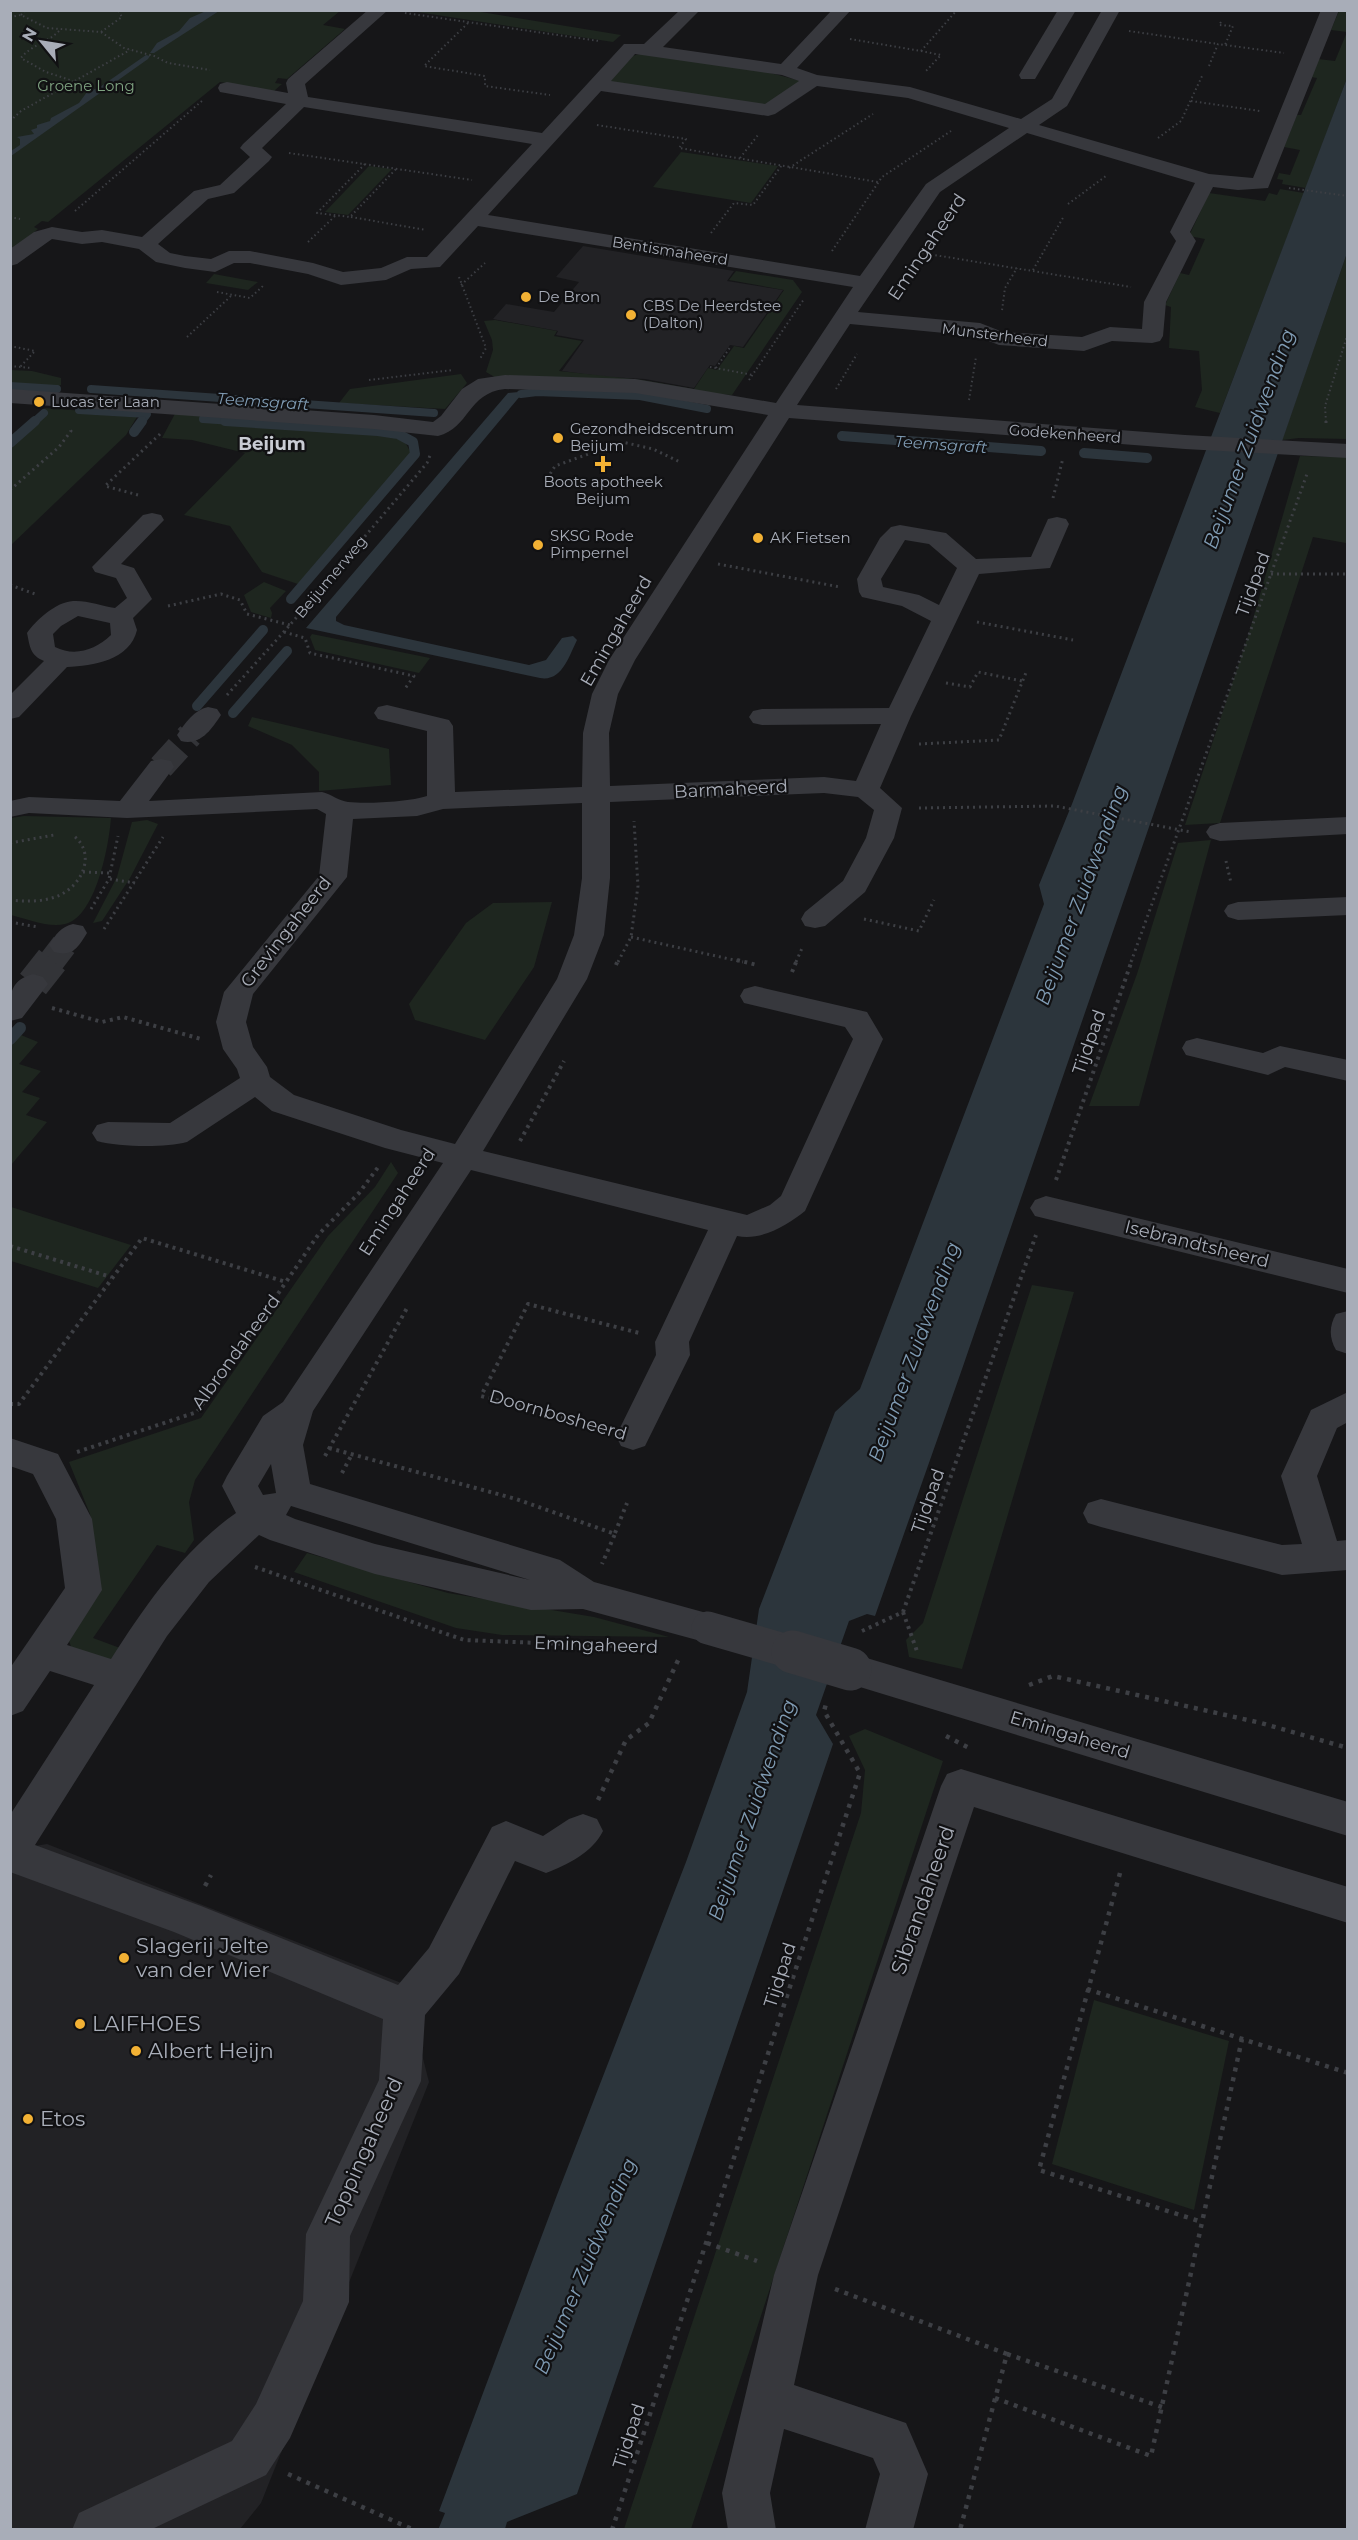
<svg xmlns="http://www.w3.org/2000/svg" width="1358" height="2540" viewBox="0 0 1358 2540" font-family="Montserrat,sans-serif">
	<rect width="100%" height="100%" fill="#161618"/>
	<g fill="#222225">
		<polygon points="583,246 734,271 727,281 783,290 743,347 730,345 715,366 710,365 694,388 645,379 607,377 562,371 584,340 556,335 558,331 493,319 506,304 554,312 579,282 556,277"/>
		<polygon points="47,1844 404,1984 429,2082 261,2503 240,2529 11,2530 11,1850"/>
	</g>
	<g fill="#1e261f">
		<polygon points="10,11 340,11 323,25 345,29 287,79 278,78 275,83 282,84 274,91 220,82 48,222 42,221 34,227 38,229 11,251"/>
		<polygon points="411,11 475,11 621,35 613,42"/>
		<polygon points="1339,11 1347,11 1347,78 1306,188 1282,184 1283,180 1277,179 1279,173 1290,175 1300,150 1284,147 1297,115 1301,115 1317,78 1311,77 1318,59 1335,61 1347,32 1331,30"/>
		<polygon points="647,52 748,67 805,82 763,106 609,82 632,56"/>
		<polygon points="681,152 778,166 751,203 653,187"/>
		<polygon points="369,166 392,169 348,215 325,212"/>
		<polygon points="1280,189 1304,193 1220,413 1195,407 1202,390 1199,351 1169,348 1171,307 1165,305 1180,273 1189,275 1205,239 1189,236 1209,193 1265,201 1269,193 1277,195"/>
		<polygon points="1347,253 1347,439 1299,438 1282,440"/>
		<polygon points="736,271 793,280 802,292 732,395 498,379 486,372 493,350 492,340 484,321 495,320 557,331 554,336 582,341 559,371 643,380 694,389 708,368 717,370 734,346 744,348 784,290 729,280"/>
		<polygon points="214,274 258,282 248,290 206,283"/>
		<polygon points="11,370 32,371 61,378 61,385 55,387 11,384"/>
		<polygon points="461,374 467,383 445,409 339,403 350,389"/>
		<polygon points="45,408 138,415 126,435 11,545 11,438"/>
		<polygon points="177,410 204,411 207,422 387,435 405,442 411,453 370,505 298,584 262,572 230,526 184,515 245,453 192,440 162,438"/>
		<polygon points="1300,456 1347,457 1346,543 1313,537 1220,823 1185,825 1248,636"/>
		<polygon points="264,582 286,591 270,608 272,613 271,618 251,612 244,595"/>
		<polygon points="312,634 430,658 419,673 315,650 310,637"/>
		<polygon points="252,717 389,749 391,785 319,791 319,772 292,745 248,726"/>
		<path d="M24,816L111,818C109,845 96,917 65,924C49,928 27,919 11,915V818Z"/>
		<polygon points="147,820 158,824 130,878 102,921 93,923 117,877 132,822"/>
		<polygon points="1211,840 1139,1106 1089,1106 1137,974 1178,843"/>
		<polygon points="552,902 534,967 485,1040 415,1020 409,1004 466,923 493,903"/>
		<polygon points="11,1031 38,1042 19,1064 41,1071 22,1092 40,1098 26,1115 47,1122 11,1165"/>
		<polygon points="391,1162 398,1173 195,1480 189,1502 194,1540 185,1553 157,1545 93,1638 120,1648 109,1663 72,1650 67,1634 99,1587 90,1514 69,1462 201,1418 328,1236 375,1187"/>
		<polygon points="10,1207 11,1207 131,1245 98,1288 11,1261"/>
		<polygon points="1032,1285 1074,1292 962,1669 909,1657 906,1640 923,1623"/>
		<polygon points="307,1553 448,1593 594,1617 669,1637 502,1635 456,1628 294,1572"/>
		<polygon points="865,1729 943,1761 691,2529 624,2529 861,1813 865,1770 849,1736"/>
		<polygon points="1094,2000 1229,2041 1194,2210 1052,2164"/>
	</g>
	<g fill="#2c353c">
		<polygon points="206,11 219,11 154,53 150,53 157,43 179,31 190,18"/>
		<polygon points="146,55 150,56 148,59 11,156 11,151 20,145 20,139 17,137 34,134 31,130 37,128 37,125 50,121 51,118 79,103 87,92 100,87"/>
		<polygon points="1347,78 1347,253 961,1372 875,1616 867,1614 849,1621 816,1715 833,1744 577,2494 507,2522 505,2529 438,2530 445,2513 439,2511 557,2195 686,1862 747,1692 759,1609 835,1412 860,1389 1044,904 1039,885 1072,804"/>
		<path d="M519,392L521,395L336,617V621L344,625L529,665L546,660L562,638L573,636L577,640C569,656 562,682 540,678L306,628L508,393Z"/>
	</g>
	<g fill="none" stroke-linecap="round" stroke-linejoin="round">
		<g stroke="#2c353c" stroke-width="8">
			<polyline points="10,386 57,389"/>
			<polyline points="91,389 434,413"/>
			<polyline points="521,394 537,392 640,396 707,409"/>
			<polyline points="79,410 147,414 141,422"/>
			<polyline points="203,419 247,422"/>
			<polyline points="34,422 44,413"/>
		</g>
		<g stroke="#2c353c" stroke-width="10">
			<polyline points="225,421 378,431 398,434 413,442 415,454 291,599"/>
			<polyline points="134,432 142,421"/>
			<polyline points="842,436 1041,451"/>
			<polyline points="10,443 35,421"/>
			<polyline points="1084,453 1147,458"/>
			<polyline points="197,706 263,630"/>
			<polyline points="233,713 287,651"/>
		</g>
		<polyline stroke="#2c353c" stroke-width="12" points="10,1039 20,1028"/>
		<g stroke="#333438" stroke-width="26" stroke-dasharray="26 13" stroke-linecap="butt">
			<polyline points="161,767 190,735"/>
			<polyline points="51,962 64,945"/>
		</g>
		<polyline stroke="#333438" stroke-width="33" stroke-dasharray="33 16" stroke-linecap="butt" points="33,984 52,960"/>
		<g stroke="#3d3f44" stroke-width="2" stroke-dasharray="1.5 3" stroke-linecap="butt">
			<polyline points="405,13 599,41"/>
			<polyline points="21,15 26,10"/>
			<polyline points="10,17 21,15 47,28 101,32 124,48 154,56 168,63 210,70"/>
			<polyline points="1221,22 1219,25 1233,26 1225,45"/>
			<polyline points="468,23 424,66 485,76 485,86 550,95"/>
			<path d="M59,31C47,43 31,45 21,58L46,72L73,81"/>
			<polyline points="1129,31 1218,44"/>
			<polyline points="101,32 122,17 118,10"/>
			<polyline points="850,39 921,51 957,10"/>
			<polyline points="921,51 941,55 925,72"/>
			<polyline points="1209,66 1218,44 1284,53"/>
			<polyline points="1191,101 1260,111"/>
			<polyline points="10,121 21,111 130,50"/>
			<polyline points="597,125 686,139 679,148 878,182"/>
			<polyline points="1158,138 1181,121 1203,74"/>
			<polyline points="289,153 472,180"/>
			<polyline points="740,158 758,135"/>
			<polyline points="365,164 317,213 350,217 397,168"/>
			<polyline points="789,168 873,114"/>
			<polyline points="1289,188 1348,196"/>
			<polyline points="1068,204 1106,176"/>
			<polyline points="75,211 203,100"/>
			<polyline points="10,217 20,219"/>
			<polyline points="351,217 426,230"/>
			<polyline points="711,233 734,203 753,205 782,165"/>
			<polyline points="308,242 335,216"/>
			<polyline points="832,251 882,177 951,131"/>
			<polyline points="922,253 1131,287"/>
			<polyline points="1033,270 1064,216"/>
			<polyline points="459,277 486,348 480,359"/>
			<polyline points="461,285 485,263"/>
			<polyline points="217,292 250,298 264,285"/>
			<polyline points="1002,310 1005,288 1017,268"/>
			<polyline points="187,337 232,295"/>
			<polyline points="10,346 35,351 20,367"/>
			<polyline points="10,366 31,368"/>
			<polyline points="710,367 753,375"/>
			<polyline points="716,368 731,346"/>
			<polyline points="369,380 453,370"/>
			<polyline points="749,380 804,299"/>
			<polyline points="836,389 857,354"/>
			<polyline points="969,400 976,357"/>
			<polyline points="1326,422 1325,406 1348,333"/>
		</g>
		<g stroke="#3d3f44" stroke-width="3" stroke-dasharray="2 4" stroke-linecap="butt">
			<polyline points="1326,421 1326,423"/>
			<polyline points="544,484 555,466 622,442 653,449 680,462"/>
			<polyline points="10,490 59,447 71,431 69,427"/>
			<polyline points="138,495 105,486 160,434"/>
			<polyline points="1053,498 1063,458"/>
			<polyline points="718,564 840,587"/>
			<polyline points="1271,574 1348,574"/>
			<polyline points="10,585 38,595"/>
			<polyline points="168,606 221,594 240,600 247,614 290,625"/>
			<polyline points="977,622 1073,640"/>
			<polyline points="284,632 305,638 310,653 414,676 404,690"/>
			<polyline points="946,683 970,687 978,672 1022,681"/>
			<polyline points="227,695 290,625 427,463 431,453"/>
			<polyline points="919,744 999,740 1027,670"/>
			<polyline points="919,808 1055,806 1191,832"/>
			<polyline points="10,843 54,835"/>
			<polyline points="1226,861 1231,883"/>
			<polyline points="83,872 110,873"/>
			<polyline points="110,879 135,883"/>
			<path d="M10,900C26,902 47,902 62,894C84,882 95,853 74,836"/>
			<polyline points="91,909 109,879 118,836"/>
			<polyline points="864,919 919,931 934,900"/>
			<polyline points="10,922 38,927"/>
			<polyline points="104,929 163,837"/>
			<polyline points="631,937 743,962"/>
			<polyline points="618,962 631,937 638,886 634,821"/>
			<polyline points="796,962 803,946"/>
			<polyline points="1131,962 1307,474"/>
		</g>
		<g stroke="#3d3f44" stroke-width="4" stroke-dasharray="3 4.5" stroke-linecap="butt">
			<polyline points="737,960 757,965"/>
			<polyline points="616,965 618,960"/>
			<polyline points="792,972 797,960"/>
			<polyline points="52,1008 102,1022 123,1017 201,1039"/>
			<polyline points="520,1141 564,1061"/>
			<polyline points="1056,1180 1132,960"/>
			<polyline points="10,1246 111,1277"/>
			<polyline points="10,1404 19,1404 142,1238 286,1282 318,1235 359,1193 379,1166"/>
			<polyline points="600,1428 481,1396 528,1304 639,1333"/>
			<polyline points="329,1448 516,1499 615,1534 602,1564"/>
			<polyline points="77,1452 197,1412 286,1282"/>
			<polyline points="325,1456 407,1308"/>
			<polyline points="342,1473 352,1454"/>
			<polyline points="615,1533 627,1503"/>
			<polyline points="255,1567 464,1640 640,1647"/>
			<polyline points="903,1612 918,1654"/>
			<polyline points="862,1631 903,1612 1036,1235"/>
		</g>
		<g stroke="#3d3f44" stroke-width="4.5" stroke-dasharray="4 6" stroke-linecap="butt">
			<polyline points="1029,1685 1053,1676 1261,1723 1348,1748"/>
			<polyline points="946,1736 971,1749"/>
			<polyline points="598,1800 626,1740 649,1723 680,1656"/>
			<polyline points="1120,1873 1039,2170 1202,2222"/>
			<polyline points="205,1886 211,1875"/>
			<polyline points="1087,1989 1348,2073"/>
			<polyline points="707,2243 757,2261"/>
			<polyline points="835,2289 1007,2354 960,2530"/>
			<polyline points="1007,2354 1162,2407"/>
			<polyline points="995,2398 1151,2456 1242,2039"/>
			<polyline points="288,2474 414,2530"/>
			<polyline points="612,2530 860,1773 824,1711 826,1704"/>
		</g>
		<g fill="#37383d" fill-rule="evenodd">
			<path d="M368,10H388L305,84L308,97L542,133L624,44H644L680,10H700L663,47L781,64L832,10H851L797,68L817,75L910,87L1021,119L1052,99L1102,10H1120L1067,106L1039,125L1209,174L1253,178L1321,10H1339L1268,188L1238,190L1213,187L1190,232L1196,241L1166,302L1163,336L1160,341L1152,343L1112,341L1084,351L999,345L976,336L850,324L797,405L1185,435L1348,444V458L1185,449L789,418L635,660L618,694L609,733L610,786L824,777L856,781L881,724L762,725L753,723L749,717L753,711L762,709L889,708L931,621L902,606L862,597L859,592L857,579L880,538L891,527L900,525L946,533L976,559L1031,557L1048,519L1057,517L1066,519L1069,524L1050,568L979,574L911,716L880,788L902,808L894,838L865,892L825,926L815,928L805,926L801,919L805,912L843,881L866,838L874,810L858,797L824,793L610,802V878L604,935L587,979L483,1151L747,1215L770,1205L781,1196L853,1039L845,1027L744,1003L740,996L744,989L755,986L867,1012L883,1039L805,1211C786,1226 761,1241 737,1236L689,1342L690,1355L645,1446L633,1450L621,1446L616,1436L656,1355L655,1342L708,1230L471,1170L313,1411L303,1445L310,1484L560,1560L594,1582L721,1617L727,1628L721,1639L708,1643L583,1609L531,1610L375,1574L270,1540L259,1535L209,1582L167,1636L35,1845L201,1906L398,1985L429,1948L492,1827L506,1821L543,1836L569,1819L583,1814L597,1819L603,1831C593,1852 567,1865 546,1873L515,1861L459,1974L425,2015L421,2081L350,2236L349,2302L290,2438L266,2475L150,2530H72L79,2513L232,2441L256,2404L303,2301L306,2234L379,2080L383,2019L174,1932L10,1872V1815L94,1685L50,1671L23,1711L10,1716V1668L65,1588L56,1519L33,1474L10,1466V1438L58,1454L92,1519L102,1590L67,1645L111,1659C145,1606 184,1549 236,1513L222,1486L227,1476L263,1416L283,1402L443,1163L385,1148L272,1111L255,1097L187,1142C165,1148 119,1147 97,1141L92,1133L97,1125L108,1122L170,1123L240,1078L237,1069L223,1049L216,1022L224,992L319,876L326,814L317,809L127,818L29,813L10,817V801L29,797L120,801L151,761L161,759L171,761L174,767L149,801L322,792C331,794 339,801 348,802C367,804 409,802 427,796V731L378,719L374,713L378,707L387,705L449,720L453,726L455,792L582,787L583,733L592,694L609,660L768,415L635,393L505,389C467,393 470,428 438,436L374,429L10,403V389L374,415L433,422L441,416L462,389L478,379L505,375L635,379L776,403L853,287L478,226L440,267L411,269L386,280L341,285L308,274L250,263H234L215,272L185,268L156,262L139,249L102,242L82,244L52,239L17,264L10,266V249L34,232L52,227L82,232L102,230L142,237L194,191L220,185L250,157L240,148L243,144L286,104L220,92L218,88L220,84L227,82L288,93L286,83L288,79ZM635,54L782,75L799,81L765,104L611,81ZM817,86L908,98L1009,128L926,184L860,276L488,215L601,91L768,116L775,114ZM304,107L532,144L427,257H407L381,268L343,272L313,263L250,251H229L211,259L185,256L170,253L158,244L208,199L234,193L269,161L272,157L262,148ZM1027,133L1195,183L1170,232L1176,241L1144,302L1142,329L1110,327L1082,337L1003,332L980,323L858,312L940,192ZM905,540L929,544L957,568L939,605L919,595L883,587L881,579ZM582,803V878L574,935L557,979L455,1144L401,1130L294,1095L270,1077L267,1067L253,1047L246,1022L253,994L347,877L353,819L417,816L443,809ZM271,1464L276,1493L263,1495L258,1486ZM291,1506L530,1580L375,1544L295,1519L286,1515Z"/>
			<polygon points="1058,10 1076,10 1035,79 1021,79 1019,75"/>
			<path d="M152,513L161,515L164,520L121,564L134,568L152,599L133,618L137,630C130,660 93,666 67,667L19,717L10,719V695L44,661C30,655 30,647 27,633C36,620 56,602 73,601C86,600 102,606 115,608L127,598L116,578L95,572L92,567L143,515ZM78,616L110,623L111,635C95,650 75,657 55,647L53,634L61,626Z"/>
			<path d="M208,707L217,709L221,715C211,730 200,746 181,741L177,735C185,723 194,710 208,707Z"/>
			<polygon points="1348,817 1348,834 1220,841 1210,838 1206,832 1210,826 1220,823"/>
			<polygon points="1348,897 1348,915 1238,920 1228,917 1224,911 1228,905 1238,902"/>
			<path d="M73,924L83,926L87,933C78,948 72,957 54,952L49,945C56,934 61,927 73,924Z"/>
			<path d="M33,974L43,977L48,984L22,1018L10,1021C10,999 7,981 33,974Z"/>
			<polygon points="1197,1038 1263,1053 1280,1046 1348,1060 1348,1081 1285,1067 1268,1075 1186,1055 1182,1048 1186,1041"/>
			<polygon points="1046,1196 1348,1269 1348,1293 1035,1216 1030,1208 1035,1200"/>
			<path d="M1348,1311V1354L1336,1350C1329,1338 1329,1326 1336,1314Z"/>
			<polygon points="1348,1392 1348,1422 1337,1428 1317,1476 1337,1541 1348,1540 1348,1570 1282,1575 1101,1527 1088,1523 1083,1513 1088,1503 1101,1499 1282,1545 1302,1544 1281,1476 1311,1410"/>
			<polygon points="850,1653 1348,1802 1348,1836 837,1680 831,1669 837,1658"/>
			<polygon points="961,1769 1348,1887 1348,1923 974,1807 818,2275 794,2385 906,2423 928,2474 913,2530 865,2530 880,2474 873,2458 784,2429 770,2493 776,2530 728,2530 722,2493 774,2275 941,1786 947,1774"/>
		</g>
		<polyline stroke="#37383d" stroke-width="33" points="708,1628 798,1654"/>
		<polyline stroke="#37383d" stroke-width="43" points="793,1652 850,1669"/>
	</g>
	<g fill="#f2b134" stroke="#111113" stroke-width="2">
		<circle cx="526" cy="297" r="6"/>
		<circle cx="631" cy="315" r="6"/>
		<circle cx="39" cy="402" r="6"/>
		<circle cx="558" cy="438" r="6"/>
		<path d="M600 455h6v6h6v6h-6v6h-6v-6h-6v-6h6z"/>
		<circle cx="758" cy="538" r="6"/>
		<circle cx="538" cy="545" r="6"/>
		<circle cx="124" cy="1958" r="6"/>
		<circle cx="80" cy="2024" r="6"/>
		<circle cx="136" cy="2051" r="6"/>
		<circle cx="28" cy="2119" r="6"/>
	</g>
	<g text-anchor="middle" stroke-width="4.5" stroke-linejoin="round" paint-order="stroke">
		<g font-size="15" fill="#7fa381" stroke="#111113">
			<text x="86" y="91">Groene Long</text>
		</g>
		<g font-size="15" fill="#a8adb8" stroke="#111113">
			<text transform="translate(670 251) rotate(9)" y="5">Bentismaheerd</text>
			<text transform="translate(995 335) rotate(7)" y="5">Munsterheerd</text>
			<text transform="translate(1065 434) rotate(4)" y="5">Godekenheerd</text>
			<text transform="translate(331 577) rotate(-50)" y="5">Beijumerweg</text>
		</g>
		<g font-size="15" fill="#a8adb8" stroke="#111113" text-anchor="start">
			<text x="538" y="302">De Bron</text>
			<text x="643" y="311">CBS De Heerdstee<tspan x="643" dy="17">(Dalton)</tspan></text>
			<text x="51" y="407">Lucas ter Laan</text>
			<text x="570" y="434">Gezondheidscentrum<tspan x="570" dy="17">Beijum</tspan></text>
			<text x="603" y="487" text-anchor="middle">Boots apotheek<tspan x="603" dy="17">Beijum</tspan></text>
			<text x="550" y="541">SKSG Rode<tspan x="550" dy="17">Pimpernel</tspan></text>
			<text x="770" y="543">AK Fietsen</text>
		</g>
		<g font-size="16" font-style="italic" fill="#7f9bb3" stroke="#111113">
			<text transform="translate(263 401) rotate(4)" y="6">Teemsgraft</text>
			<text transform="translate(941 444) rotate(4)" y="6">Teemsgraft</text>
		</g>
		<g font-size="18" fill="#a8adb8" stroke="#111113">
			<text transform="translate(927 247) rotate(-56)" y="6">Emingaheerd</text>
			<text transform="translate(1253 584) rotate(-70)" y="6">Tijdpad</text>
			<text transform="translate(616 631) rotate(-60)" y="6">Emingaheerd</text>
			<text transform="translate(731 789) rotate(-3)" y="6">Barmaheerd</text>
			<text transform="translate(286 932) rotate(-52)" y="6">Grevingaheerd</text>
			<text transform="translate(1089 1042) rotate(-71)" y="6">Tijdpad</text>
			<text transform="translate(397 1202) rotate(-57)" y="6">Emingaheerd</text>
			<text transform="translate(1197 1244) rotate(14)" y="6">Isebrandtsheerd</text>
			<text transform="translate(236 1352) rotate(-54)" y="6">Albrondaheerd</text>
			<text transform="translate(558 1415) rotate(16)" y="6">Doornbosheerd</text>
			<text transform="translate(928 1501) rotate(-71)" y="6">Tijdpad</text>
			<text transform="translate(596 1645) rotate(2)" y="6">Emingaheerd</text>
			<text transform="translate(1070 1735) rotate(17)" y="6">Emingaheerd</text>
			<text transform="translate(780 1975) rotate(-72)" y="6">Tijdpad</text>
			<text transform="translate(629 2436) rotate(-72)" y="6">Tijdpad</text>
		</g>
		<g font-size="18" font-weight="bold" fill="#c9ccd4" stroke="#111113">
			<text x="272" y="450">Beijum</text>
		</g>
		<g font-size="20" font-style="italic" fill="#7f9bb3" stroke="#111113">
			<text transform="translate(1249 439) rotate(-70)" y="7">Beijumer Zuidwending</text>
			<text transform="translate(1081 895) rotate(-70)" y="7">Beijumer Zuidwending</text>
			<text transform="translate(914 1352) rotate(-70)" y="7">Beijumer Zuidwending</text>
			<text transform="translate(752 1810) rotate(-71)" y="7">Beijumer Zuidwending</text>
			<text transform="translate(585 2266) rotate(-67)" y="7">Beijumer Zuidwending</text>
		</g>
		<g font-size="21" fill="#a8adb8" stroke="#111113">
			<text transform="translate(923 1900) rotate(-71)" y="7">Sibrandaheerd</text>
			<text transform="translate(364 2152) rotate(-66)" y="7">Toppingaheerd</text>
		</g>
		<g font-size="21" fill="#a8adb8" stroke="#111113" text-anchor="start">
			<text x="136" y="1953">Slagerij Jelte<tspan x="136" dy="24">van der Wier</tspan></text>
			<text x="92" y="2031">LAIFHOES</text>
			<text x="148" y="2058">Albert Heijn</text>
			<text x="40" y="2126">Etos</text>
		</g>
	</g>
	<rect width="1358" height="2540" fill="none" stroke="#a8adb8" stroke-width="24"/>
	<g transform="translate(42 42) rotate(300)" stroke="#111113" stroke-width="4.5" paint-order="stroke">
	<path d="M0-4.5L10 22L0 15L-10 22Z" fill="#a8adb8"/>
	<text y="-9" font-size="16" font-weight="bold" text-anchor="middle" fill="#a8adb8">N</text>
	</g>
</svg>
